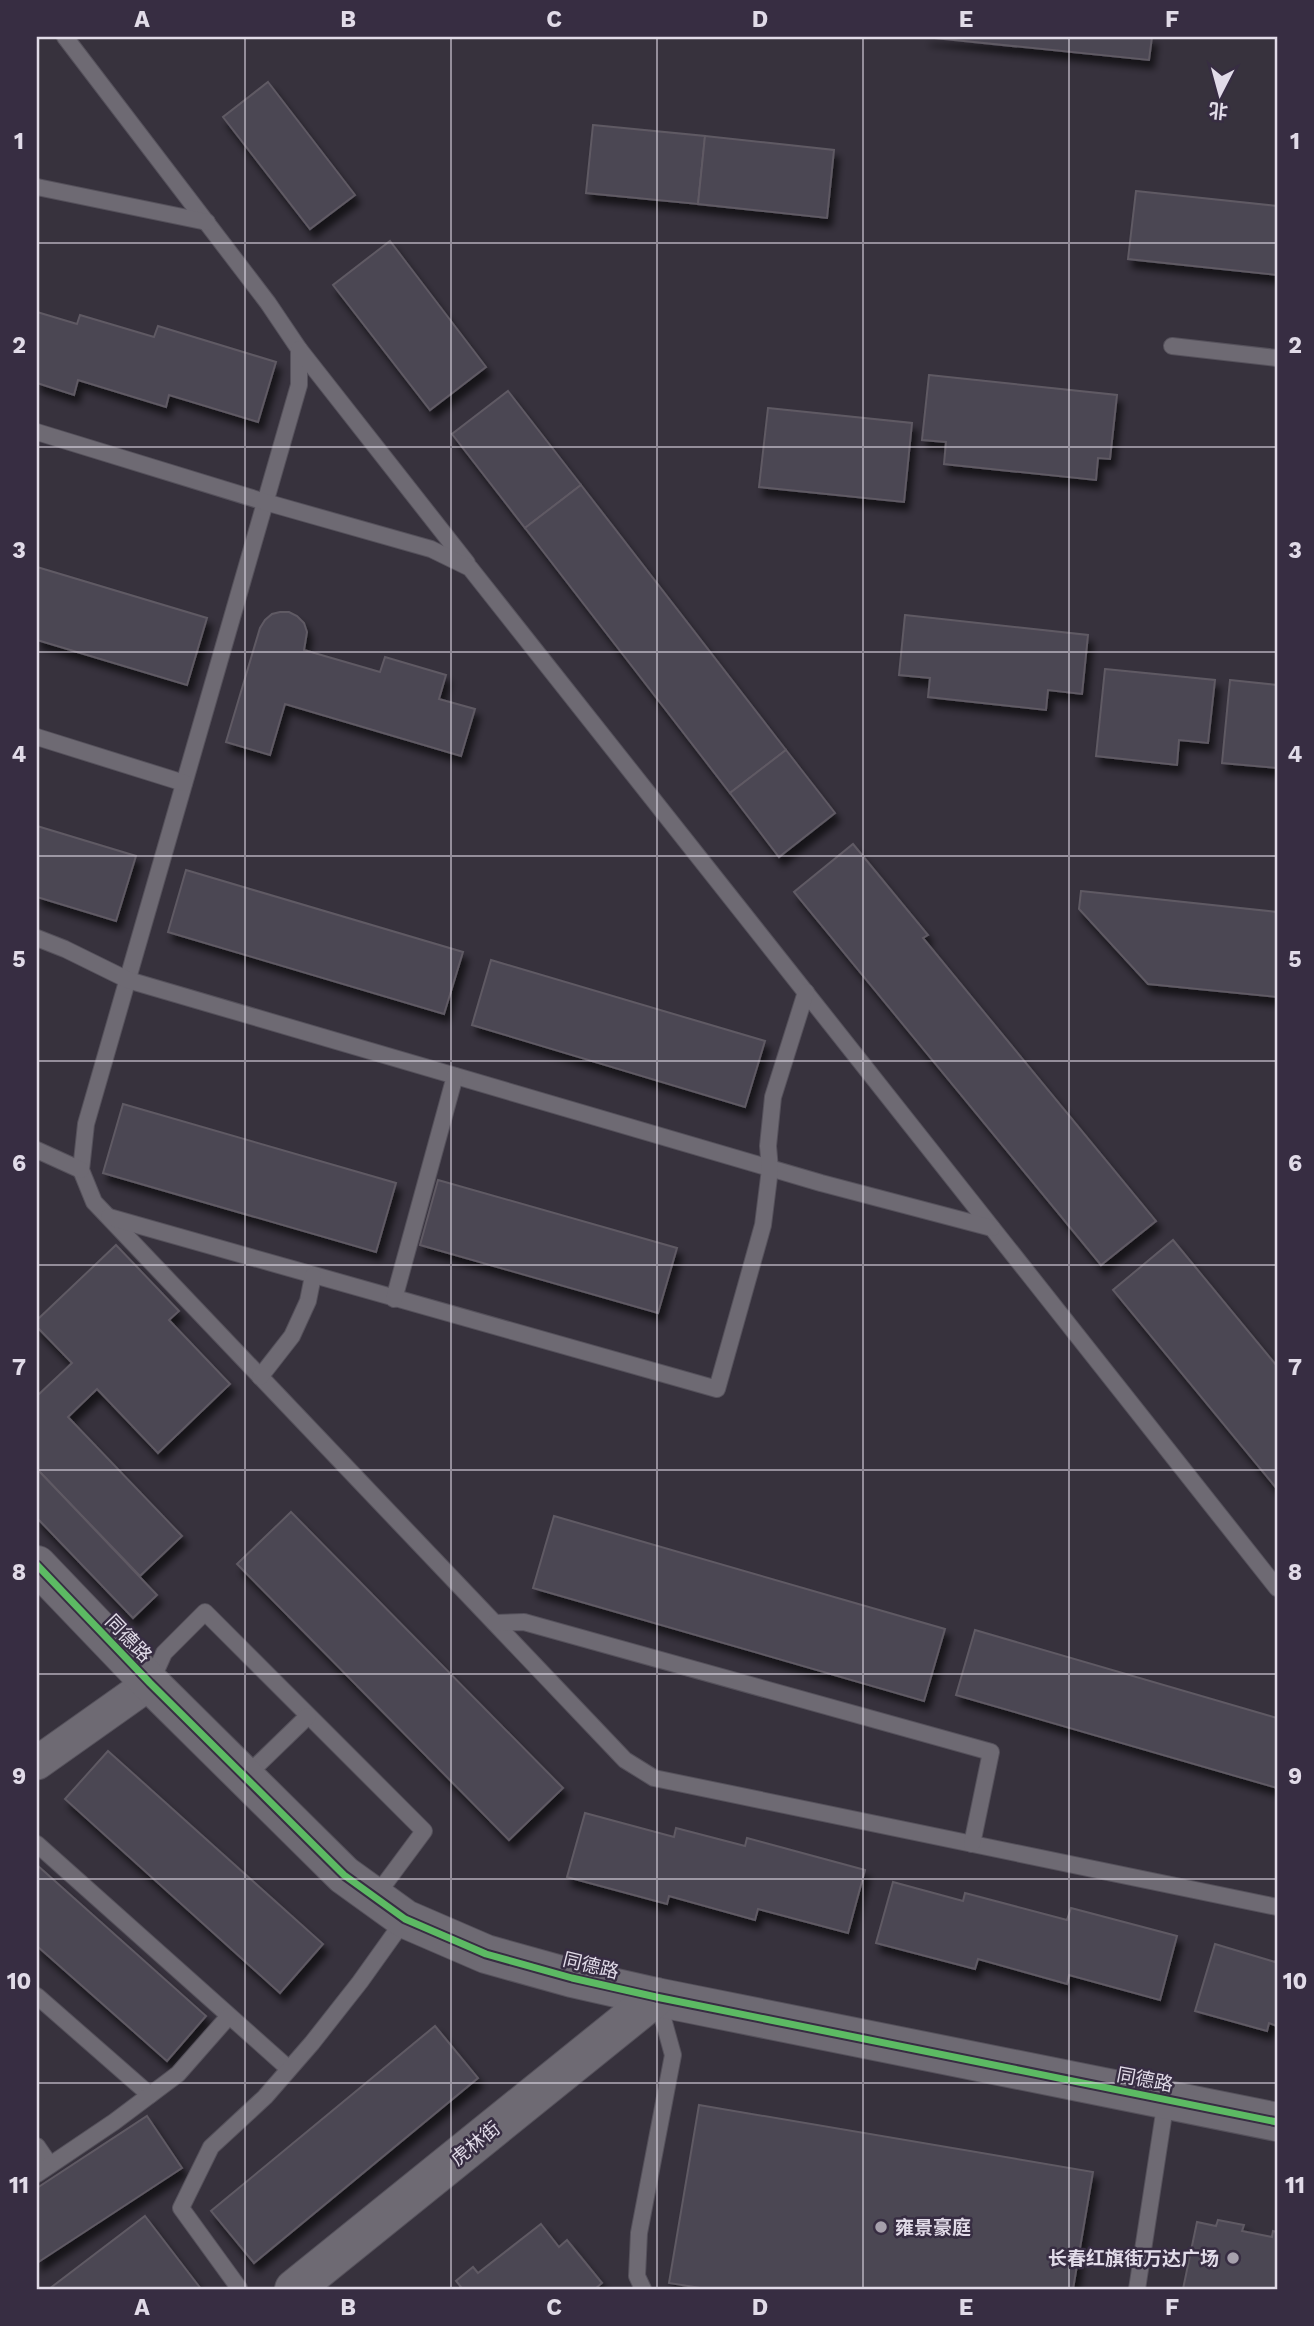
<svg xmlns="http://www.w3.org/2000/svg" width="1314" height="2326" viewBox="0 0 1314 2326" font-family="'Work Sans','Noto Sans SC',sans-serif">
	<defs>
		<filter id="shadow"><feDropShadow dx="4.5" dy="8" stdDeviation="3.5" flood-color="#0009"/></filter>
	</defs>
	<rect width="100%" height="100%" fill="#37323d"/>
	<g fill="#4c4653" stroke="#5f5a64" stroke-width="2" filter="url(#shadow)">
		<polygon points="925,37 1152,37 1149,60"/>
		<polygon points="268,82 355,195 310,229 223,117"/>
		<polygon points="593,125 705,136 698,204 586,193"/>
		<polygon points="705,136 834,150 827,218 698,204"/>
		<polygon points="1136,191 1277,206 1277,275 1128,259"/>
		<polygon points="390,241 486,367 430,410 333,285"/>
		<polygon points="37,312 77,324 80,315 154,337 158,326 276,362 258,422 169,395 166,407 78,380 74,395 37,383"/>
		<polygon points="929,375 1117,395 1110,459 1098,458 1096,480 944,464 946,442 922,440"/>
		<polygon points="508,391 581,485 525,528 452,434"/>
		<polygon points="768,408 912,423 904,502 759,487"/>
		<polygon points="581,485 786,750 730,793 525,528"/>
		<polygon points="37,567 207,618 187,685 37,640"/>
		<polygon points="280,612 289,612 297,616 304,623 307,632 304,650 380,672 385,657 446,675 439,699 475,709 461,756 285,704 270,755 226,742 260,628 265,620 272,614"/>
		<polygon points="905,615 1088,635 1082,694 1048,690 1046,710 928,697 930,678 899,675"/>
		<polygon points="1105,669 1215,680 1208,743 1179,740 1177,765 1096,756"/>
		<polygon points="1230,680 1277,685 1277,768 1222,763"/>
		<polygon points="786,750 835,813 779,857 730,793"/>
		<polygon points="37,826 136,856 116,921 37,897"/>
		<polygon points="853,844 928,935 923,938 1156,1221 1101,1265 794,892"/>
		<polygon points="186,870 463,952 444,1014 168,932"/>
		<polygon points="1081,891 1277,912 1277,997 1148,984 1079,909"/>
		<polygon points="491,960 765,1041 745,1107 472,1025"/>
		<polygon points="123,1104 396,1183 376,1252 103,1173"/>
		<polygon points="438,1180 677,1248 658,1313 420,1245"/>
		<polygon points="1173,1240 1277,1366 1277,1489 1113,1290"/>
		<polygon points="116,1245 179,1311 169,1320 230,1384 158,1453 97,1389 68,1417 182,1536 140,1576 37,1469 37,1396 72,1363 37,1327 37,1320"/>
		<polygon points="37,1469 157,1595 133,1618 37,1518"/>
		<polygon points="291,1512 563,1788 509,1840 237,1564"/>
		<polygon points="554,1516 945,1629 924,1701 533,1588"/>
		<polygon points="975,1630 1277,1718 1277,1788 956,1695"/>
		<polygon points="108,1751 323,1944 280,1993 65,1799"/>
		<polygon points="585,1813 674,1837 676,1828 745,1846 747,1838 865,1870 848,1933 758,1909 755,1920 669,1896 667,1904 567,1877"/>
		<polygon points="37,1865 206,2016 167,2061 37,1946"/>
		<polygon points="893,1882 963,1901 965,1893 1067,1920 1071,1908 1177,1936 1160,2000 1069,1975 1067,1984 978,1959 975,1969 876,1943"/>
		<polygon points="1215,1944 1275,1962 1277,1958 1277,2026 1269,2023 1267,2031 1195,2011"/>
		<polygon points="435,2026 478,2078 254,2263 211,2211"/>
		<polygon points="699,2105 1093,2172 1073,2289 707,2289 669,2283"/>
		<polygon points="147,2116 182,2168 37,2263 37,2188"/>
		<polygon points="145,2216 201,2289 49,2289"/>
		<polygon points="1218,2220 1244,2225 1242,2231 1272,2237 1273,2231 1277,2232 1277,2289 1183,2289 1197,2222 1216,2226"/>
		<polygon points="541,2224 559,2247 567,2240 602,2283 595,2289 457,2289 461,2287 456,2281 473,2267 478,2273"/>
	</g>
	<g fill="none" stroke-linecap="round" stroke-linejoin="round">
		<defs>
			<g id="service">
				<polyline points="65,37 268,303 299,349 299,385 86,1124 81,1170 94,1202 625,1760 654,1778 1277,1907"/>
				<polyline points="37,187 207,222"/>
				<polyline points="1172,346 1277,358"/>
				<polyline points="299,349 467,563"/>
				<polyline points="37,432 265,502 431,549 470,568 1277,1588"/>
				<polyline points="37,737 184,783"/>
				<polyline points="37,938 65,949 128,980 821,1183 992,1228"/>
				<polyline points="37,1150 81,1170"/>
				<polyline points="109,1217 717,1389 763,1225 770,1169 768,1146 773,1097 806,992"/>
				<polyline points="394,1299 455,1076"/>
				<polyline points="260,1377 292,1336 308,1301 313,1276"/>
				<polyline points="495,1623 524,1622 991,1752 972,1844"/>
				<polyline points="151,1682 164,1653 205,1612 424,1831 375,1897"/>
				<polyline points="245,1777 308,1716"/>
				<polyline points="37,1844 289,2069"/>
				<polyline points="37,1996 150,2095"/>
				<polyline points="37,2146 50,2165"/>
				<polyline points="37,2174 114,2122 178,2074 229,2016"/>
				<polyline points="239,2288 181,2208 211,2147 265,2097 312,2043 360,1982 405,1919"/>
				<polyline points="643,2289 637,2276 639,2233 673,2055 657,1997"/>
				<polyline points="1137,2289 1166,2100"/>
			</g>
			<polyline id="minor" points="37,1763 150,1683"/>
			<g id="tertiary">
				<polyline points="37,1565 150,1683 344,1875 405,1919 486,1954 572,1978 656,1997 1277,2122"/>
				<polyline points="294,2289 656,1997"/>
			</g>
		</defs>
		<use href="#service" stroke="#55515b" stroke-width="18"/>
		<use href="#minor" stroke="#55515b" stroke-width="35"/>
		<use href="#tertiary" stroke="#55515b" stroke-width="40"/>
		<use href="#service" stroke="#6e6a73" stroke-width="16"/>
		<use href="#minor" stroke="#6e6a73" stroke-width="33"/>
		<use href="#tertiary" stroke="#6e6a73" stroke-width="38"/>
		<defs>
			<polyline id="cycleway" points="37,1565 150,1683 344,1875 405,1919 486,1954 572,1978 656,1997 1277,2122"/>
		</defs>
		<use href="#cycleway" stroke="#372d42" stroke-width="11"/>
		<use href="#cycleway" stroke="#5cba63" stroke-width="7"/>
	</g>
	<path fill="none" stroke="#e1dbe8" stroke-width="2" stroke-opacity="0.55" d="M245,37V2289M451,37V2289M657,37V2289M863,37V2289M1069,37V2289M37,243H1277M37,447H1277M37,652H1277M37,856H1277M37,1061H1277M37,1265H1277M37,1470H1277M37,1674H1277M37,1879H1277M37,2083H1277"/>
	<g fill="#a6a0ac" stroke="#372d42" stroke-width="2.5">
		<circle cx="881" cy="2227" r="7"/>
		<circle cx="1233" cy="2258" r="7"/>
	</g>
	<g text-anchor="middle" stroke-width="5" stroke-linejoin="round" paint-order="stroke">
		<g font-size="19" fill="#e1dbe8" stroke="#372d42">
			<text transform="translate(129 1638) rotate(46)" y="7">同德路</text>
			<text transform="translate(591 1965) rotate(14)" y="7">同德路</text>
			<text transform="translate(1145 2079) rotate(11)" y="7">同德路</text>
			<text transform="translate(475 2143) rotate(-39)" y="7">虎林街</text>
		</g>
		<g font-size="19" font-weight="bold" fill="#e1dbe8" stroke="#372d42" text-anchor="start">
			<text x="895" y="2234">雍景豪庭</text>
			<text x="1219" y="2265" text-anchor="end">长春红旗街万达广场</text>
		</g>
	</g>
	<rect width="1314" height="2326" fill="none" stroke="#372d42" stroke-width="77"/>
	<g transform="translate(1220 94) rotate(186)" stroke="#372d42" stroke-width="5" paint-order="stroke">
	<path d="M0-5L12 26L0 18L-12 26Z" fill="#e1dbe8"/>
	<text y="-10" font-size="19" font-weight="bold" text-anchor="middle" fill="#e1dbe8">北</text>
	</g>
	<rect x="38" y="38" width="1238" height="2250" fill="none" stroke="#e1dbe8" stroke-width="2.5"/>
	<g font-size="23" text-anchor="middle" font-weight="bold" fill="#e1dbe8">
		<text x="142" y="27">A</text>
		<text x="348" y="27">B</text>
		<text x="554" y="27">C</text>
		<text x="760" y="27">D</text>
		<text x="966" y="27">E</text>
		<text x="1172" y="27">F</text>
		<text x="19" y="149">1</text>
		<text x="1295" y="149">1</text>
		<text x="19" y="353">2</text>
		<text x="1295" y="353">2</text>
		<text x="19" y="558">3</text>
		<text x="1295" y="558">3</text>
		<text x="19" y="762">4</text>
		<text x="1295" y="762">4</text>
		<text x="19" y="967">5</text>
		<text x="1295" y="967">5</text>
		<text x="19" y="1171">6</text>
		<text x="1295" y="1171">6</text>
		<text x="19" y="1375">7</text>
		<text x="1295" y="1375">7</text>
		<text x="19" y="1580">8</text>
		<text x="1295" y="1580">8</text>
		<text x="19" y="1784">9</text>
		<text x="1295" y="1784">9</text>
		<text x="19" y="1989">10</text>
		<text x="1295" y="1989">10</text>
		<text x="19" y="2193">11</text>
		<text x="1295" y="2193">11</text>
		<text x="142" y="2315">A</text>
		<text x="348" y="2315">B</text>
		<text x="554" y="2315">C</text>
		<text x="760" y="2315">D</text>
		<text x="966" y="2315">E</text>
		<text x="1172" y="2315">F</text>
	</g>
</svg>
